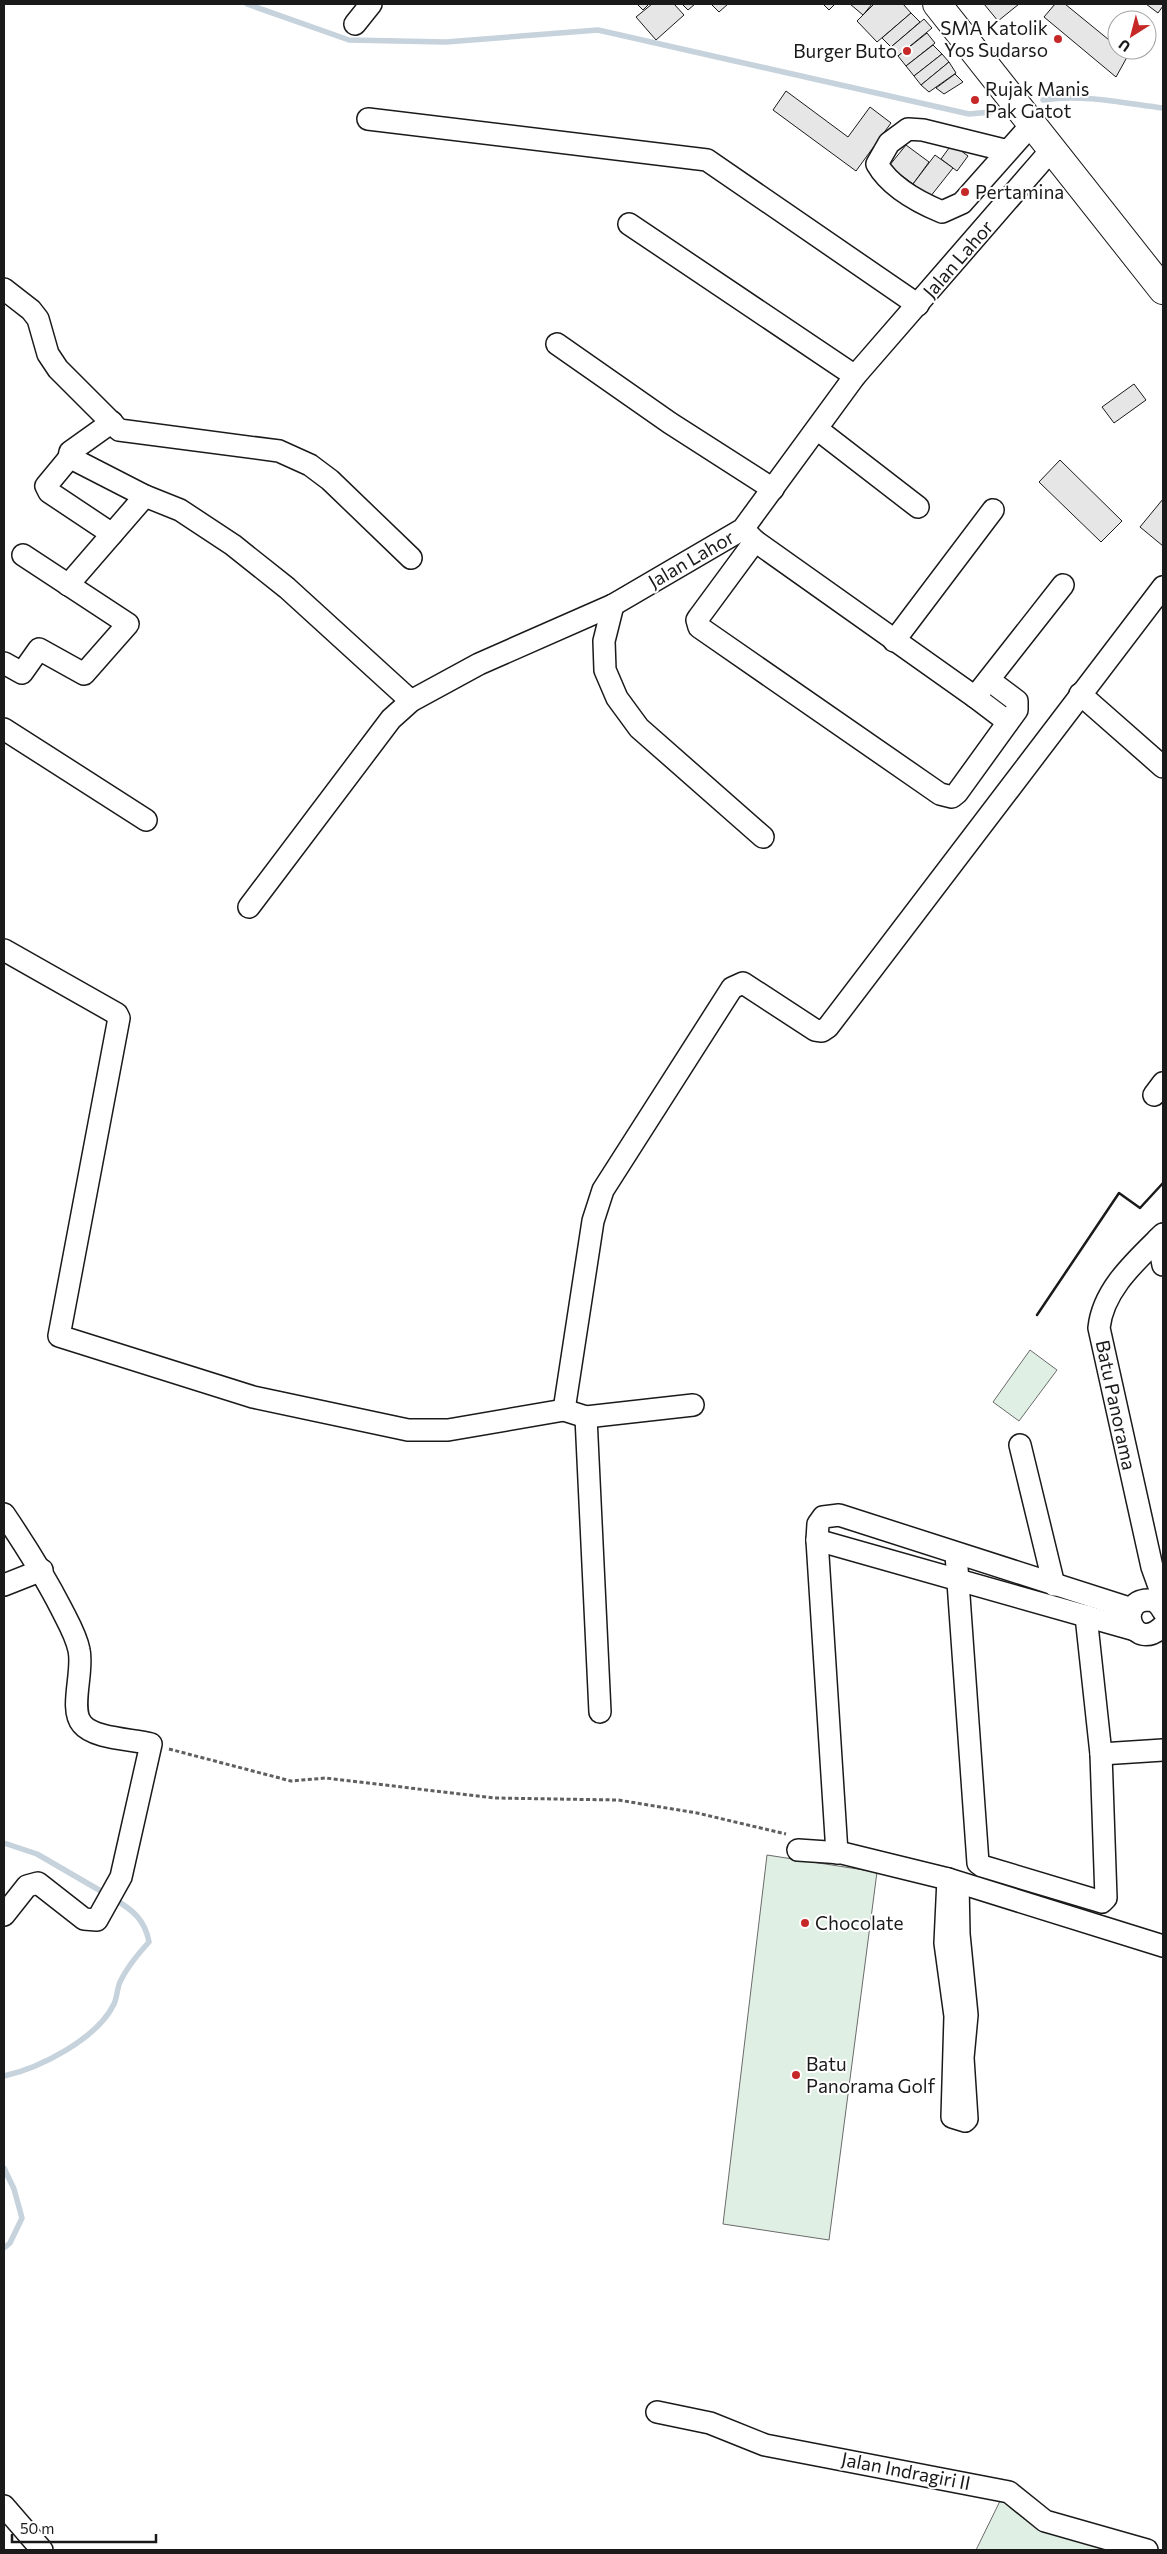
<svg xmlns="http://www.w3.org/2000/svg" width="1167" height="2554" viewBox="0 0 1167 2554" font-family="Commissioner,sans-serif">
	<rect width="100%" height="100%" fill="#fff"/>
	<g fill="#e0efe3" stroke="#6a6a6a">
		<polygon points="1030,1350 1057,1370 1019,1421 993,1402"/>
		<polygon points="767,1855 877,1872 829,2240 723,2224"/>
		<polygon points="1001,2499 1120,2550 976,2550"/>
	</g>
	<g fill="none" stroke-linecap="round" stroke-linejoin="round">
		<g stroke="#c6d2dc" stroke-width="5.5">
			<polyline points="247,4 349,40 446,42 598,30 969,114 991,112"/>
			<path d="M1043,100C1083,94 1123,103 1163,108"/>
			<polyline points="4,1843 37,1854 106,1894"/>
			<path d="M4,2076C40,2068 97,2039 114,2004C117,1998 117,1989 120,1982C127,1967 138,1954 149,1942C145,1920 133,1910 114,1899"/>
			<polyline points="4,2168 14,2189 22,2218 10,2243 4,2248"/>
		</g>
	</g>
	<g fill="#e6e6e6" stroke="#1a1a1a">
		<polygon points="637,4 649,4 643,10"/>
		<polygon points="652,4 674,4 684,15 656,40 636,17"/>
		<polygon points="682,4 695,4 688,10"/>
		<polygon points="711,4 728,4 719,12"/>
		<polygon points="823,4 835,4 829,10"/>
		<polygon points="850,4 872,4 863,15"/>
		<polygon points="874,4 903,4 911,13 877,42 857,21"/>
		<polygon points="984,4 1019,4 998,21"/>
		<polygon points="1055,4 1065,4 1114,44 1117,41 1117,50 1131,50 1116,77 1044,17"/>
		<polygon points="1146,4 1163,4 1163,6 1158,13"/>
		<polygon points="911,13 920,22 891,47 882,38"/>
		<polygon points="924,19 932,28 898,56 891,47"/>
		<polygon points="927,33 935,43 906,66 898,56"/>
		<polygon points="933,45 942,54 914,76 906,66"/>
		<polygon points="942,54 949,62 921,85 914,76"/>
		<polygon points="949,62 956,73 929,92 921,85"/>
		<polygon points="955,74 963,82 944,94 936,88"/>
		<polygon points="786,91 848,137 870,107 891,123 856,171 773,110"/>
		<polygon points="952,144 968,156 957,171 941,159"/>
		<polygon points="906,145 929,162 913,184 889,166"/>
		<polygon points="935,155 953,168 930,197 913,184"/>
		<polygon points="1134,384 1146,400 1114,423 1102,407"/>
		<polygon points="1060,460 1122,521 1101,542 1039,482"/>
		<polygon points="1163,499 1163,546 1140,527"/>
	</g>
	<g fill="none" stroke-linecap="round" stroke-linejoin="round">
		<defs>
			<g id="minor">
				<polyline points="355,24 371,4"/>
				<polyline points="368,119 707,160 918,305"/>
				<path d="M1008,151L923,130L908,129L889,143L877,164C890,187 918,202 942,212L962,203L1033,123"/>
				<polyline points="629,224 855,376"/>
				<polyline points="4,289 31,310 38,319 48,354 58,369 119,430 279,451 310,465 330,480 411,558"/>
				<polyline points="557,344 670,423 773,489"/>
				<polyline points="112,422 70,452 69,457 145,496 180,510 233,545 287,588 411,701"/>
				<polyline points="817,429 918,507"/>
				<polyline points="70,457 46,486 49,492 112,534"/>
				<polyline points="745,531 755,541 975,697 1063,585"/>
				<polyline points="755,541 699,617 697,620 699,627 940,794 952,797 957,793 1017,710 1017,701 989,680"/>
				<polyline points="68,585 145,496"/>
				<polyline points="613,605 604,641 605,670 617,698 639,728 763,837"/>
				<polyline points="894,641 993,510"/>
				<polyline points="4,663 22,673 39,649 84,674 128,624 23,555"/>
				<polyline points="1080,694 1163,767"/>
				<polyline points="975,697 1008,722"/>
				<polyline points="4,729 146,820"/>
				<polyline points="249,907 391,719 411,701 479,664 613,605 743,529 855,376 1053,148"/>
				<polyline points="4,950 117,1014 119,1018 59,1336 253,1397 408,1430 448,1430 564,1410 586,1417 693,1405"/>
				<polyline points="1154,1095 1163,1083"/>
				<path d="M1163,1234C1137,1260 1103,1289 1099,1328L1152,1567L1161,1592L1163,1593"/>
				<polyline points="1158,1239 1163,1265"/>
				<polyline points="564,1410 593,1221 603,1190 732,988 743,983 815,1030 822,1031 828,1027 1163,587"/>
				<polyline points="586,1417 600,1712"/>
				<polyline points="1020,1445 1054,1585"/>
				<path d="M4,1514C25,1545 44,1575 61,1608C68,1622 76,1635 79,1650C84,1671 69,1709 82,1724C94,1739 132,1739 151,1744L121,1877L97,1920L84,1919L38,1883L27,1886L4,1915"/>
				<polyline points="817,1540 1135,1630"/>
				<polyline points="956,1554 978,1863 982,1866 1102,1902 1106,1898 1101,1754 1086,1616"/>
				<polyline points="4,1585 42,1570"/>
				<path d="M1163,1611C1160,1605 1155,1600 1148,1600C1115,1601 1133,1655 1163,1626"/>
				<polyline points="1101,1754 1163,1750"/>
				<polyline points="798,1850 842,1853 948,1879 1163,1946"/>
				<polyline points="837,1853 817,1540 818,1524 823,1517 839,1515 1132,1609"/>
				<polyline points="948,1879 945,1943 955,2016 952,2117 965,2121 967,2119 963,2058 967,2015 959,1934 958,1883"/>
				<polyline points="657,2412 710,2423 765,2445 1009,2492 1045,2521 1147,2550"/>
				<polyline points="4,2506 42,2550"/>
			</g>
			<polyline id="major" points="937,4 1163,290"/>
		</defs>
		<use href="#minor" stroke="#1a1a1a" stroke-width="24"/>
		<use href="#major" stroke="#1a1a1a" stroke-width="30"/>
		<polyline stroke="#5f5f5f" stroke-width="3" stroke-dasharray="4 2.5" stroke-linecap="butt" points="169,1749 291,1781 326,1778 494,1798 618,1800 697,1813 786,1834"/>
		<use href="#minor" stroke="#fff" stroke-width="21"/>
		<use href="#major" stroke="#fff" stroke-width="28"/>
		<polyline stroke="#1a1a1a" stroke-width="2.5" points="1037,1315 1119,1193 1140,1208 1163,1183"/>
	</g>
	<g fill="#c62828" stroke="#fff" stroke-width="2">
		<circle cx="1058" cy="39" r="5"/>
		<circle cx="907" cy="51" r="5"/>
		<circle cx="975" cy="100" r="5"/>
		<circle cx="965" cy="192" r="5"/>
		<circle cx="805" cy="1923" r="5"/>
		<circle cx="796" cy="2075" r="5"/>
	</g>
	<g text-anchor="middle" stroke-width="4" stroke-linejoin="round" paint-order="stroke">
		<g font-size="19" fill="#1a1a1a" stroke="#fff" text-anchor="start">
			<text x="1048" y="35" text-anchor="end">SMA Katolik<tspan x="1048" dy="22">Yos Sudarso</tspan></text>
			<text x="897" y="58" text-anchor="end">Burger Buto</text>
			<text x="985" y="96">Rujak Manis<tspan x="985" dy="22">Pak Gatot</tspan></text>
			<text x="975" y="199">Pertamina</text>
			<text x="815" y="1930">Chocolate</text>
			<text x="806" y="2071">Batu<tspan x="806" dy="22">Panorama Golf</tspan></text>
		</g>
		<g font-size="19" fill="#1a1a1a" stroke="#fff">
			<text transform="translate(958 259) rotate(-49)" y="7">Jalan Lahor</text>
			<text transform="translate(691 559) rotate(-30)" y="7">Jalan Lahor</text>
			<text transform="translate(1116 1405) rotate(78)" y="7">Batu Panorama</text>
			<text transform="translate(906 2471) rotate(11)" y="7">Jalan Indragiri II</text>
		</g>
	</g>
	<rect width="1167" height="2554" fill="none" stroke="#1a1a1a" stroke-width="10"/>
	<g transform="translate(1132 35) rotate(216)"><circle r="24" fill="#ffffff" stroke="#a3a3a3"/>
	<path d="M0-4L9 19L0 12L-9 19Z" fill="#c62828"/>
	<text y="-8" font-size="14" font-weight="bold" text-anchor="middle" fill="#1a1a1a">U</text>
	</g>
	<path d="M12 2534v8h144v-8" fill="none" stroke="#1a1a1a" stroke-width="2.5"/>
	<text x="20" y="2534" font-size="15" fill="#1a1a1a" stroke="#ffffff" stroke-width="4" paint-order="stroke">50 m</text>
</svg>
